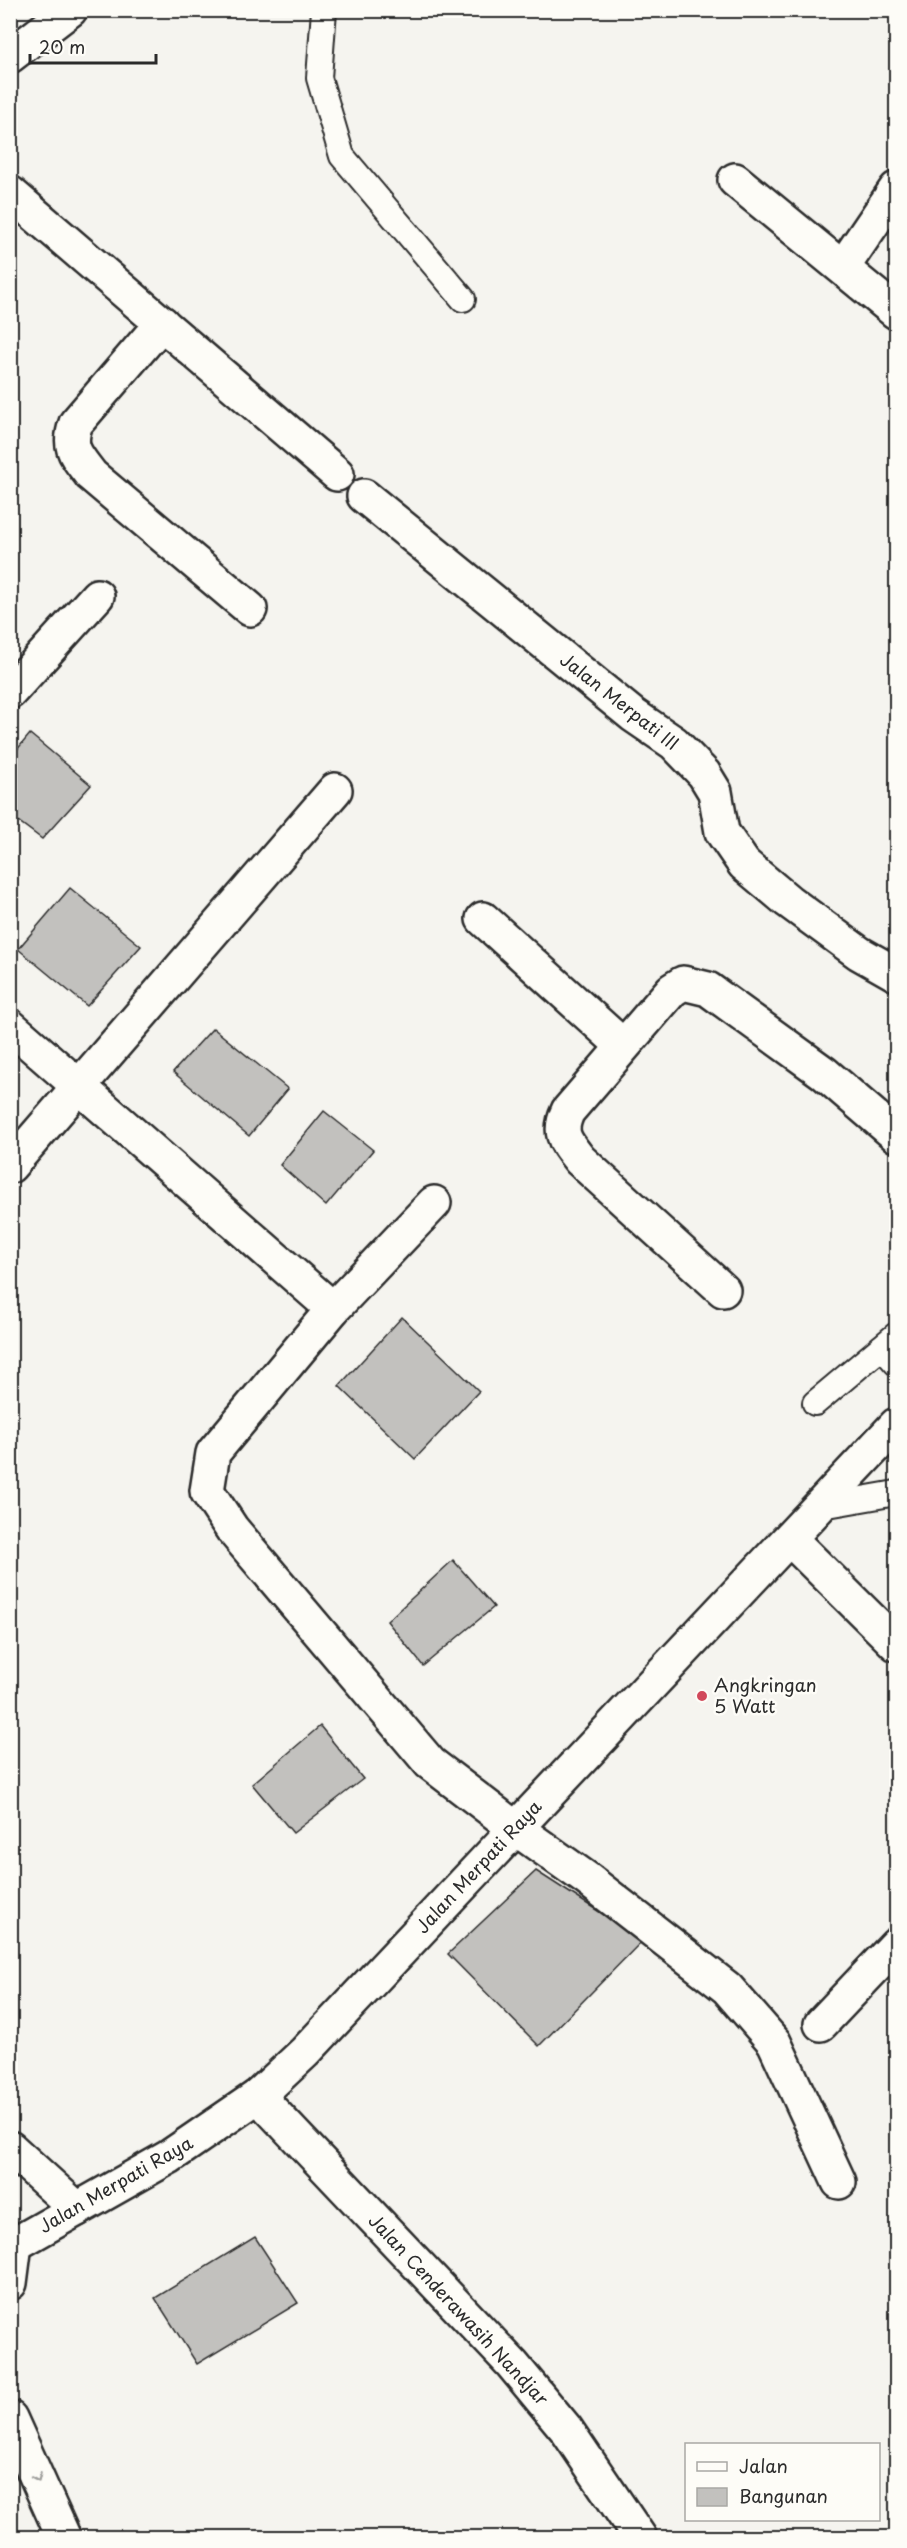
<svg xmlns="http://www.w3.org/2000/svg" width="907" height="2548" viewBox="0 0 907 2548" font-family="'Playpen Sans',sans-serif">
	<rect width="100%" height="100%" fill="#f5f4ef"/>
	<filter id="ink" filterUnits="userSpaceOnUse"><feTurbulence type="fractalNoise" baseFrequency=".0167" numOctaves="2"/><feDisplacementMap in="SourceGraphic" scale="12" xChannelSelector="R" yChannelSelector="G"/><feConvolveMatrix kernelMatrix="1 2 1 2 8 2 1 2 1" color-interpolation-filters="sRGB"/></filter>
	<g filter="url(#ink)">
		<g fill="#c2c1be" stroke="#2b2b2b" stroke-width="1.5">
			<polygon points="30,734 91,785 42,839 10,815 10,758"/>
			<polygon points="70,888 141,946 87,1006 18,949"/>
			<polygon points="213,1028 288,1089 249,1136 173,1072"/>
			<polygon points="324,1111 373,1150 326,1206 280,1165"/>
			<polygon points="402,1317 479,1391 415,1459 339,1386"/>
			<polygon points="453,1560 494,1607 423,1666 387,1621"/>
			<polygon points="320,1726 363,1779 293,1833 252,1784"/>
			<polygon points="536,1871 643,1940 539,2046 448,1954"/>
			<polygon points="255,2237 298,2303 197,2364 155,2298"/>
		</g>
		<g fill="none" stroke-linecap="round" stroke-linejoin="round">
			<defs>
				<g id="lane">
					<polyline points="324,10 319,78 342,156 463,299"/>
					<polyline points="882,1347 896,1363"/>
					<polyline points="815,1403 896,1335"/>
					<polyline points="822,1506 896,1493"/>
				</g>
				<g id="street">
					<polyline points="10,56 70,10"/>
					<polyline points="735,180 896,312"/>
					<polyline points="10,193 337,474"/>
					<polyline points="843,267 896,189"/>
					<path d="M162,323L76,423C67,448 76,455 91,475L250,609"/>
					<polyline points="364,496 633,715 674,743 704,774 715,792 722,832 744,864 788,901 859,953 896,974"/>
					<polyline points="10,692 97,596"/>
					<polyline points="483,919 623,1046"/>
					<polyline points="10,1026 333,1309"/>
					<polyline points="10,1166 335,790"/>
					<polyline points="434,1203 333,1309 213,1453 207,1491 232,1529 430,1763 515,1828 587,1879 727,1988 774,2042 839,2182"/>
					<path d="M723,1290L580,1160C566,1142 557,1134 568,1111L672,990L683,983L708,989L824,1073L896,1135"/>
					<polyline points="790,1539 896,1644"/>
					<polyline points="821,2024 896,1945"/>
					<polyline points="258,2096 512,2364 566,2429 640,2538"/>
				</g>
				<g id="secondary">
					<polyline points="10,2148 77,2209"/>
					<polyline points="10,2247 169,2157 258,2096 305,2052 896,1425"/>
					<polyline points="10,2283 15,2244"/>
					<polyline points="10,2418 64,2538"/>
				</g>
			</defs>
			<use href="#lane" stroke="#2b2b2b" stroke-width="28"/>
			<use href="#street" stroke="#2b2b2b" stroke-width="38"/>
			<use href="#secondary" stroke="#2b2b2b" stroke-width="38"/>
			<use href="#lane" stroke="#fdfcf7" stroke-width="24"/>
			<use href="#street" stroke="#fdfcf7" stroke-width="33"/>
			<use href="#secondary" stroke="#fdfcf7" stroke-width="33"/>
		</g>
		<defs><path id="oneway-chevron" d="M-2-3.5L2.5 0L-2 3.5" fill="none" stroke-width="1.6" stroke-linecap="round" stroke-linejoin="round" transform="scale(1.5)"/></defs>
		<use stroke="#9e9e9b" href="#oneway-chevron" transform="translate(37 2478) rotate(66)"/>
	</g>
	<circle fill="#d1495b" stroke="#fdfcf7" stroke-width="2" cx="702" cy="1696" r="6"/>
	<g text-anchor="middle" stroke-width="5" stroke-linejoin="round" paint-order="stroke">
		<g font-size="18" fill="#2b2b2b" stroke="#fdfcf7">
			<text transform="translate(619 702) rotate(38)" y="6">Jalan Merpati III</text>
			<text transform="translate(479 1867) rotate(-47)" y="6">Jalan Merpati Raya</text>
			<text transform="translate(116 2185) rotate(-30)" y="6">Jalan Merpati Raya</text>
			<text transform="translate(458 2310) rotate(47)" y="6">Jalan Cenderawasih Nandjar</text>
		</g>
		<g font-size="18" fill="#2b2b2b" stroke="#fdfcf7" text-anchor="start">
			<text x="714" y="1692">Angkringan<tspan x="714" dy="21">5 Watt</tspan></text>
		</g>
	</g>
	<rect width="907" height="2548" fill="none" stroke="#fdfcf7" stroke-width="36"/>
	<rect x="18" y="18" width="871" height="2512" fill="none" stroke="#2b2b2b" stroke-width="2" filter="url(#ink)"/>
	<rect x="685" y="2443" width="195" height="78" fill="#fdfcf7" stroke="#a9a8a5" stroke-width="1.5"/>
	<rect x="697" y="2462" width="30" height="9" fill="#fdfcf7" stroke="#a9a8a5" stroke-width="1.5"/>
	<text x="739" y="2473" font-size="18" fill="#2b2b2b">Jalan</text>
	<rect x="697" y="2488" width="30" height="18" fill="#c2c1be" stroke="#a9a8a5" stroke-width="1.5"/>
	<text x="739" y="2503" font-size="18" fill="#2b2b2b">Bangunan</text>
	<path d="M30 54v9h126v-9" fill="none" stroke="#2b2b2b" stroke-width="3"/>
	<text x="39" y="54" font-size="18" fill="#2b2b2b" stroke="#fdfcf7" stroke-width="4.5" paint-order="stroke">20 m</text>
</svg>
